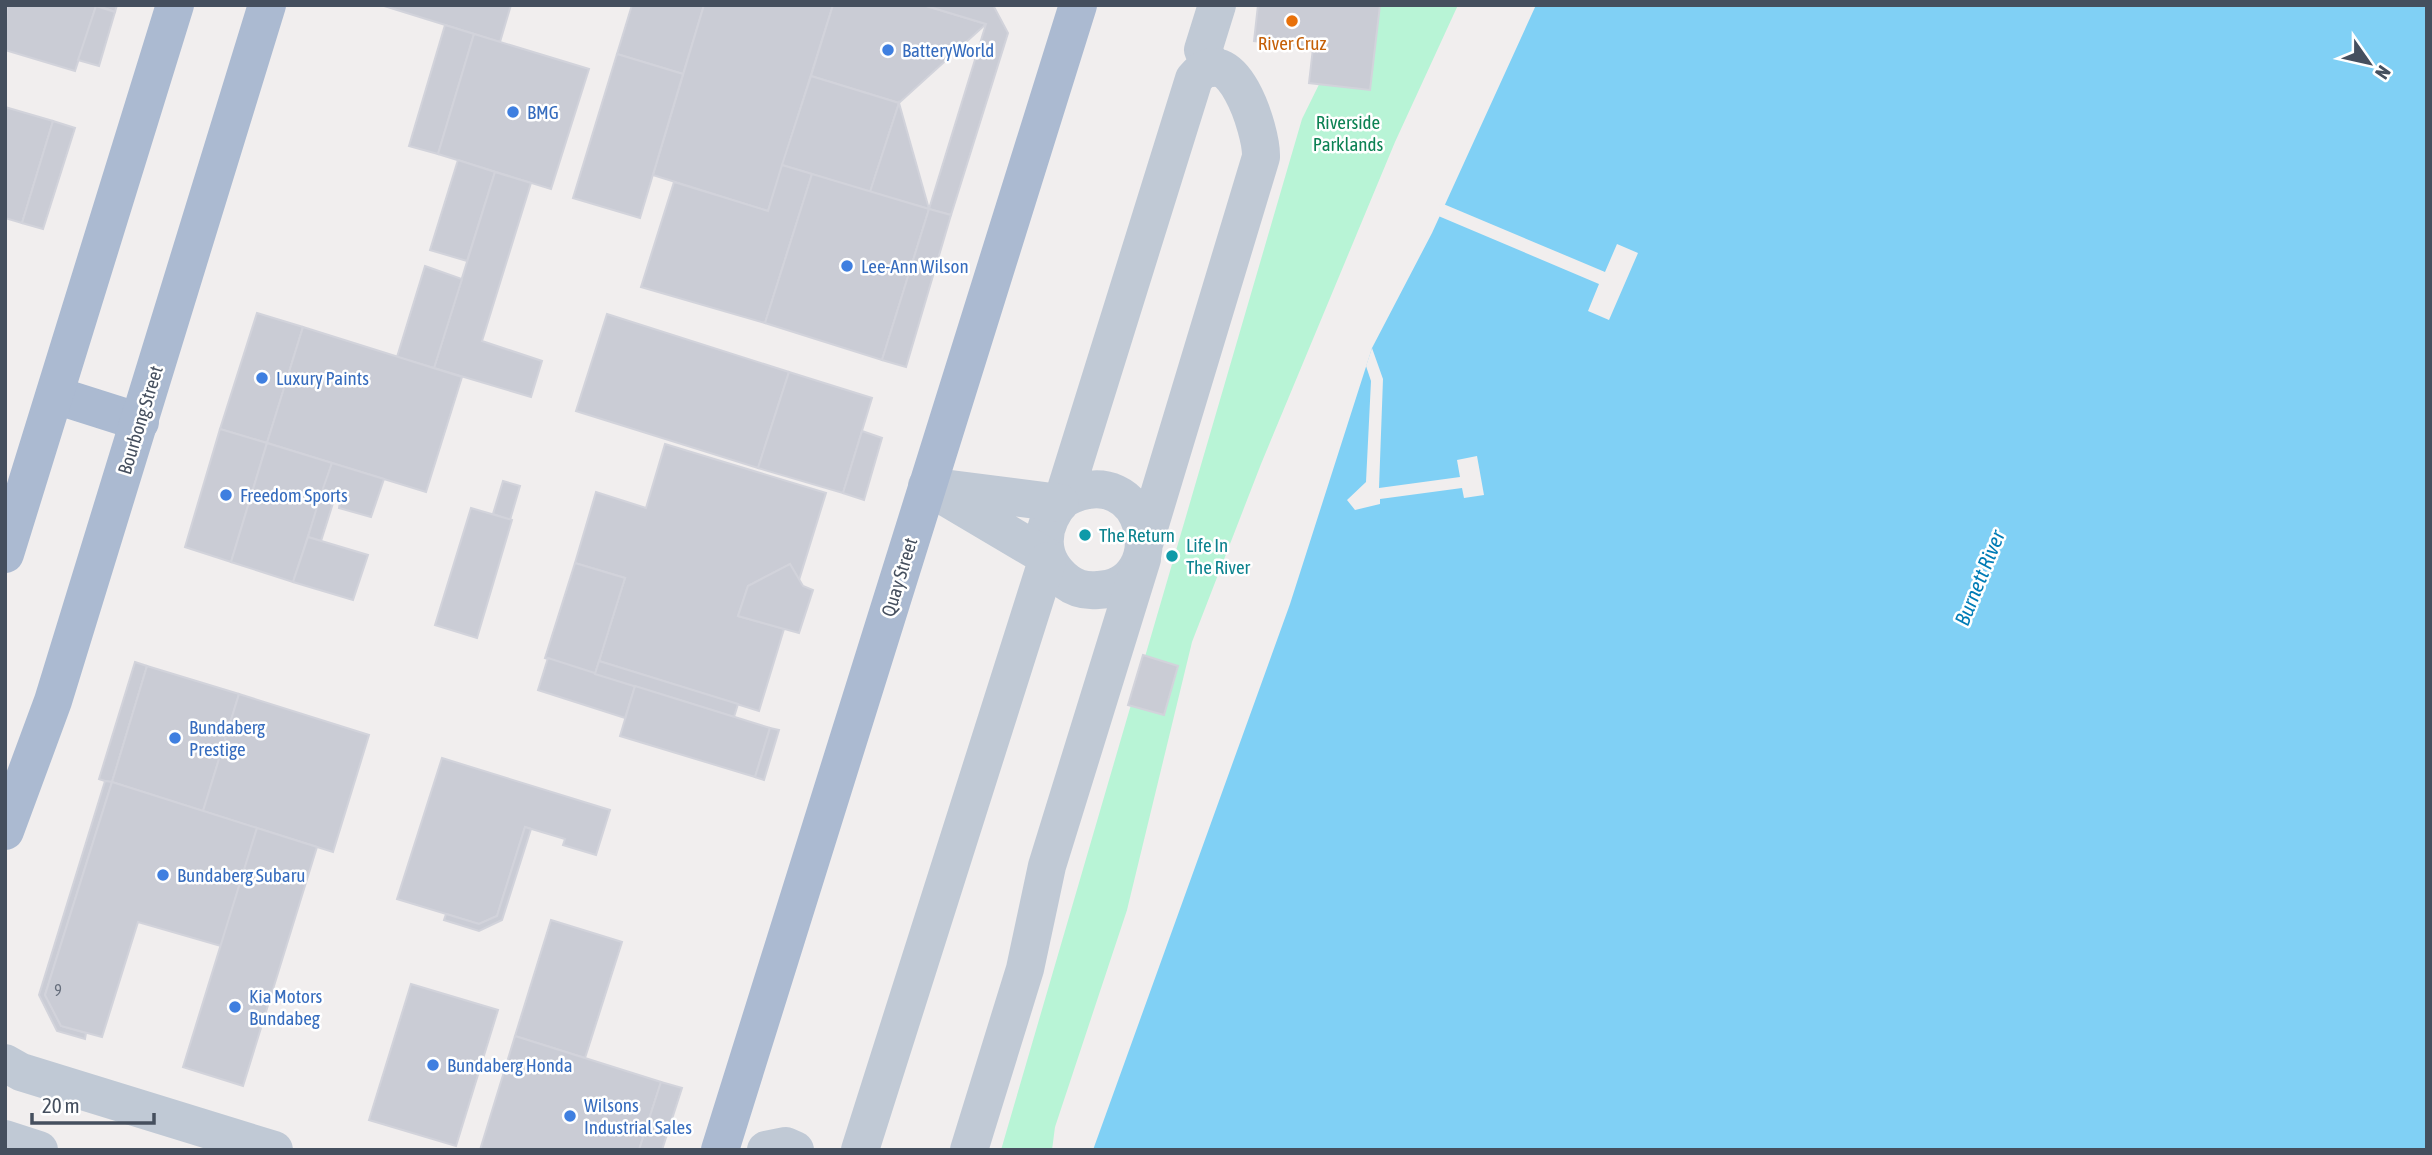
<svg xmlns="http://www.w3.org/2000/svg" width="2432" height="1155" viewBox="0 0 2432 1155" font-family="'Asap Condensed',sans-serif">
	<rect width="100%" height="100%" fill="#f1eeee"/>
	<polygon fill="#b8f4d6" points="1358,5 1458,5 1395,142 1261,464 1192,642 1127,910 1055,1127 1052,1150 1001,1150 1302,119"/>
	<polygon fill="#80d0f5" points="1536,5 2427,5 2427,1150 1093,1150 1290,604 1372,348 1432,233"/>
	<g fill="#f1eeee">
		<polygon points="1441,203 1605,272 1617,244 1638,253 1609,320 1588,311 1599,284 1436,215"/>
		<polygon points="1372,348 1383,379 1379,488 1460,477 1457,460 1477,456 1484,495 1464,498 1462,488 1380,499 1380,504 1355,510 1347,500 1366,482 1371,381 1366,366"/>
	</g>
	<g fill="#caccd5" stroke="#d2d3db" stroke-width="2">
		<polygon points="7,5 96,6 75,71 5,50"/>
		<polygon points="96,5 117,5 115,12"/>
		<polygon points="381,5 511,5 500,42"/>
		<polygon points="632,5 704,5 683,74 617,54"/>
		<polygon points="704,5 833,5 768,211 653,175"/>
		<polygon points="833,5 923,5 986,24 899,103 811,76"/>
		<polygon points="923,5 993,5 1008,33 951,215 929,209 986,24"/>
		<polygon points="1258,5 1380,5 1370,90 1309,83 1313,48 1254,41"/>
		<polygon points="96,6 115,12 99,66 78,60"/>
		<polygon points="445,25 474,34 438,154 409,146"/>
		<polygon points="474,34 589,69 551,189 438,154"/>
		<polygon points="617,54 683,74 640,218 573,198"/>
		<polygon points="811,76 899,103 870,192 782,165"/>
		<polygon points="899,103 929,209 870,192"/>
		<polygon points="5,107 53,121 22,223 5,218"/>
		<polygon points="53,121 75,128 43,229 22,223"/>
		<polygon points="458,160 495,172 467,261 430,250"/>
		<polygon points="782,165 812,174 765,323 641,287 674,182 768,211"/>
		<polygon points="495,172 531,183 482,341 542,361 531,397 434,368"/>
		<polygon points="812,174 929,209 882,360 765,323"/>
		<polygon points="929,209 951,215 906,367 882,360"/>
		<polygon points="425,266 462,279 434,368 397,357"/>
		<polygon points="257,313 303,327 267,443 220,429"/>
		<polygon points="607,314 789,372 758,468 576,411"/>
		<polygon points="303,327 462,377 426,492 267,443"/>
		<polygon points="789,372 872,398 843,493 758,468"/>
		<polygon points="220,429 267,443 231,562 185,547"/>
		<polygon points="862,431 882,438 864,500 843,493"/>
		<polygon points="267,443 332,463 293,582 231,562"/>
		<polygon points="665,444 826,493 799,580 790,564 748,586 738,616 784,629 759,711 599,661 625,578 575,563 596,492 646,508"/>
		<polygon points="332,463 384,479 371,517 339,508 340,502 320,497"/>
		<polygon points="503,481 520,486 510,520 493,514"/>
		<polygon points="320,497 334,500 321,541 308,537"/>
		<polygon points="471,508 512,520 477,638 435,625"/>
		<polygon points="308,537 368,555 353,600 293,582"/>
		<polygon points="575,563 625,578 595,674 545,658"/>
		<polygon points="790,564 803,586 813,590 799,633 738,616 748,586"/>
		<polygon points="1143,655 1178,666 1164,715 1128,705"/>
		<polygon points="548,658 635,686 625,718 538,690"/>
		<polygon points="599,661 738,704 734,717 595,674"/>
		<polygon points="135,662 147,666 112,782 105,781 99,779"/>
		<polygon points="147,666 239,694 203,811 112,782"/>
		<polygon points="635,686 770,728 755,777 620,736"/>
		<polygon points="239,694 369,735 333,852 203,811"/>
		<polygon points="770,728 779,730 764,780 755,777"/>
		<polygon points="442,758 610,810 596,855 563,845 565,839 525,827 497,916 479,924 397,899"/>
		<polygon points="105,781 112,782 45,995 61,1026 86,1033 85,1039 57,1031 39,995"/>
		<polygon points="112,782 257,828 221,946 138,922 102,1037 61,1026 45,995"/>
		<polygon points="525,827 531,829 502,920 479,931 444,920 446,914 479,924 497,916"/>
		<polygon points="257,828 317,847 243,1086 183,1067"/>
		<polygon points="551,920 622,942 585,1058 515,1036"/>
		<polygon points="411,984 498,1010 456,1146 369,1120"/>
		<polygon points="515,1036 661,1082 639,1150 480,1150"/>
		<polygon points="661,1082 682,1088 662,1150 639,1150"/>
	</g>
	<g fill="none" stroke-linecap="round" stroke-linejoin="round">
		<g stroke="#c0c9d5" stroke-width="38">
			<polyline points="1212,68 1203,50 1217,5"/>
			<path d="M1063,499C1149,453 1175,587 1098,590C1087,591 1076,589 1067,582C1037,559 1039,526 1063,499L1194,79C1231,33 1262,131 1261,157L1145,541"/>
			<polyline points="1047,557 927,486 1060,503"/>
			<polyline points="5,1063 21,1072 274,1150"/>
			<polyline points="5,1139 39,1150"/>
			<polyline points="766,1150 786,1146 795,1150"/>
			<polyline points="860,1150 1047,561"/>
			<polyline points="969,1150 1025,969 1047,866 1142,559"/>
		</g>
		<g stroke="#abbad1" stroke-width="38">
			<polyline points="55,395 140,422"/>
			<polyline points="5,554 175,5"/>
			<polyline points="5,831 53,701 267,5"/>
			<polyline points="720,1150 1078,5"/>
		</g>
	</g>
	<circle fill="#e8710a" stroke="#fff" stroke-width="2.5" cx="1292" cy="21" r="7"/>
	<g fill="#3f7fe0" stroke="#fff" stroke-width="2.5">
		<circle cx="888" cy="50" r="7"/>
		<circle cx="513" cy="112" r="7"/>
		<circle cx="847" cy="266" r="7"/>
		<circle cx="262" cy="378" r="7"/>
		<circle cx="226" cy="495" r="7"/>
		<circle cx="175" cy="738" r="7"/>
		<circle cx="163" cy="875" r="7"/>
		<circle cx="235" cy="1007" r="7"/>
		<circle cx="433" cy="1065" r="7"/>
		<circle cx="570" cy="1116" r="7"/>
	</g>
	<g fill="#0f9aa8" stroke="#fff" stroke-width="2.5">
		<circle cx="1085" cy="535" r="7"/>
		<circle cx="1172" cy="556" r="7"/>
	</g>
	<g text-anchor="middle" stroke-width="5" stroke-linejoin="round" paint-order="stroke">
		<g font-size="16" fill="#666e7c">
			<text x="58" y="996">9</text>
		</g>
		<g font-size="19" fill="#c56008" stroke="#fff">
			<text x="1292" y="50">River Cruz</text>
		</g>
		<g font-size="19" fill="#366cbe" stroke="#fff" text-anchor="start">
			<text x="902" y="57">BatteryWorld</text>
			<text x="527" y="119">BMG</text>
			<text x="861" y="273">Lee-Ann Wilson</text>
			<text x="276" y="385">Luxury Paints</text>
			<text x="240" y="502">Freedom Sports</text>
			<text x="189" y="734">Bundaberg<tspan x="189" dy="22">Prestige</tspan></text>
			<text x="177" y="882">Bundaberg Subaru</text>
			<text x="249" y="1003">Kia Motors<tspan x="249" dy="22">Bundabeg</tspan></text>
			<text x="447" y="1072">Bundaberg Honda</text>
			<text x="584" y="1112">Wilsons<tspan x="584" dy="22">Industrial Sales</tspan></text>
		</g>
		<g font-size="19" fill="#0d8254" stroke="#fff">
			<text x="1348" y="129">Riverside<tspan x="1348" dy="22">Parklands</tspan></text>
		</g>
		<g font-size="19" fill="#454f5e" stroke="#fff">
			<text transform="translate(140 420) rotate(-73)" y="7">Bourbong Street</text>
			<text transform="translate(899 577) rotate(-73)" y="7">Quay Street</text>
		</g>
		<g font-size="19" fill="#0d838f" stroke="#fff" text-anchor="start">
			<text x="1099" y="542">The Return</text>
			<text x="1186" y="552">Life In<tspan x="1186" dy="22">The River</tspan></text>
		</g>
		<g font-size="21" font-style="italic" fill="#007cb6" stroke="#fff">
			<text transform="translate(1980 578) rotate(-68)" y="7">Burnett River</text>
		</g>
	</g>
	<rect width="2432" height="1155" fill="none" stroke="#454f5e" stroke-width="14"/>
	<g transform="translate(2369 63) rotate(124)" stroke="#ffffff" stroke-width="5" paint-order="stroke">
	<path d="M0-5L12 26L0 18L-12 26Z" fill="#454f5e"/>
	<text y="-10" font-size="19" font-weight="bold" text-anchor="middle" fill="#454f5e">N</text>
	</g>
	<path d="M32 1113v10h122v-10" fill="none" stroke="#454f5e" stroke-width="3.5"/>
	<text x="42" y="1113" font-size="21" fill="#454f5e" stroke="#ffffff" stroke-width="5" paint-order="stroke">20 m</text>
</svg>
